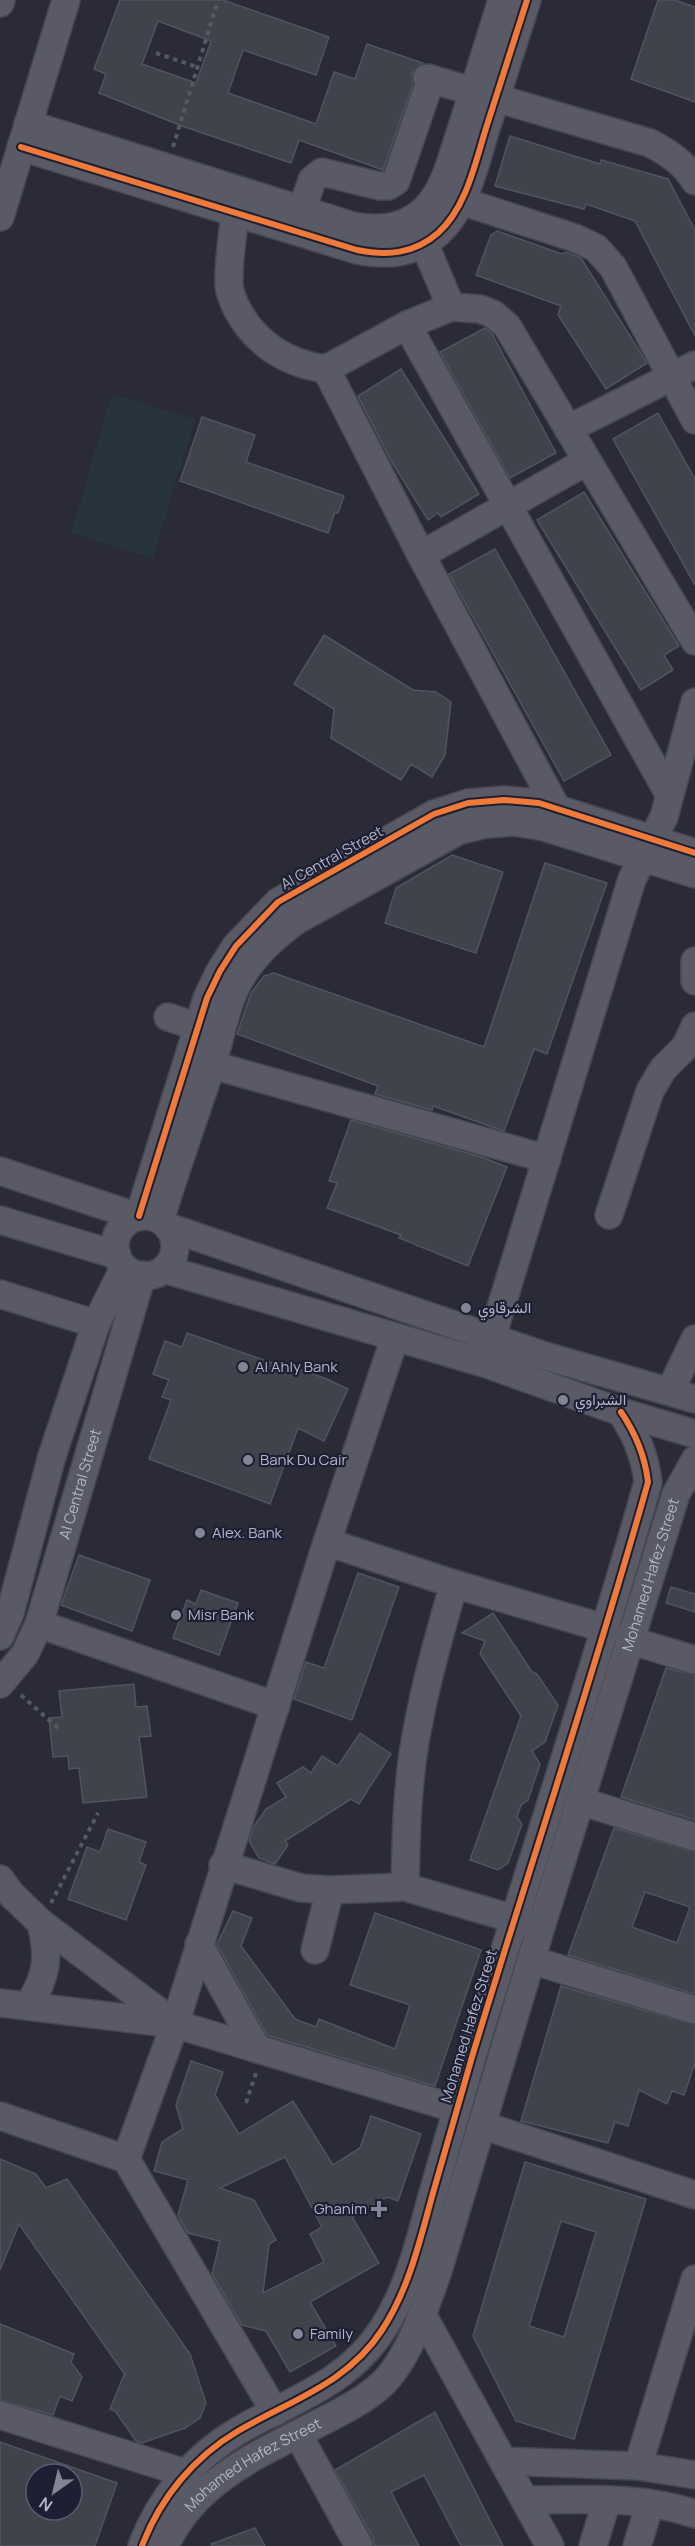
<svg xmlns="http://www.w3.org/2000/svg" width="695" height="2546" viewBox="0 0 695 2546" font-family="Manrope,Vazirmatn,sans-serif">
	<rect width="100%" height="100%" fill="#2a2b37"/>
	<polygon fill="#27343d" points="112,394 195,419 153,558 71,533"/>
	<g fill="#40424c" stroke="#52535f" stroke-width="1.5" fill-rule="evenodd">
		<path d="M120,0H223L329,37L316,75L243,50L228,93L316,124L334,72L355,79L367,44L423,63L412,73L413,84L383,170L299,140L291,163L182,126L99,93L106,74L94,69ZM158,21L211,41L196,83L142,64Z"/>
		<polygon points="658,0 675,0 695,7 695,102 631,79"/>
		<polygon points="510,136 600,164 601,160 668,179 695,230 695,336 635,221 586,204 584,209 495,186"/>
		<polygon points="497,231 562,254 566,252 581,258 647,363 606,389 558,315 561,306 476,275 491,235"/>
		<polygon points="485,328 492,334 556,453 510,478 440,352"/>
		<polygon points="401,369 479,494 441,517 438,513 428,520 391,461 358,396"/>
		<polygon points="658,413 695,479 695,585 613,439"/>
		<polygon points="202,417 255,435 246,462 344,496 338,513 335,512 328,533 180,481"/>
		<polygon points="584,492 679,646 664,655 673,670 641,690 537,520"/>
		<polygon points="495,549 611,755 564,781 449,574"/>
		<polygon points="324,635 413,690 436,692 451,702 445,755 432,777 411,764 401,780 331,738 334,709 294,684"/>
		<polygon points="452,855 503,872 476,953 385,923 396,888"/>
		<polygon points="545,863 607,883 547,1054 534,1049 504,1131 433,1106 432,1110 375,1094 378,1086 237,1034 251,993 264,976 274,973 484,1047"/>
		<polygon points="351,1120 481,1157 507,1167 468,1266 399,1238 401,1235 327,1208 337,1183 329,1181"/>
		<polygon points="187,1333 295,1371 296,1368 327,1379 348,1389 324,1441 298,1428 270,1504 149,1459 171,1400 162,1397 169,1380 153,1374 165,1341 182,1347"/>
		<polygon points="79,1555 150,1580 132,1631 61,1605"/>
		<polygon points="358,1573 399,1587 352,1720 294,1699 306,1662 324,1668"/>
		<polygon points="671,1587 695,1594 695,1612 666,1603"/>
		<polygon points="201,1590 238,1603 219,1655 173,1638 187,1600 196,1604"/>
		<polygon points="493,1613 532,1672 537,1674 558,1705 545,1742 532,1751 540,1764 528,1800 521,1805 517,1817 522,1824 508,1863 498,1870 470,1860 521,1716 480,1654 485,1641 462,1633"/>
		<polygon points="666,1668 695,1675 695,1820 621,1797"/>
		<polygon points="134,1684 136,1707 147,1706 151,1736 139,1737 147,1797 83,1803 79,1768 69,1769 68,1756 53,1757 49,1718 62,1717 59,1691"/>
		<polygon points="360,1733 391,1754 359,1804 351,1799 285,1841 288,1845 275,1864 259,1858 249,1841 254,1826 266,1809 286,1797 277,1783 303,1767 311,1773 322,1756 338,1766"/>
		<path d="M614,1828L695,1852V1994L568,1955ZM645,1892L690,1907L677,1943L632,1927Z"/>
		<polygon points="108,1829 146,1842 139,1862 146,1865 126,1920 68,1899 87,1847 100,1852"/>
		<polygon points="233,1911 252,1918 241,1946 295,2019 316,2027 319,2019 395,2049 410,2005 350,1985 375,1913 481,1950 435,2086 267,2035 217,1944"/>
		<polygon points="561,1986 695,2025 695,2063 684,2095 672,2091 667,2104 639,2090 628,2126 615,2122 608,2143 521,2121"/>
		<path d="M191,2061L223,2072L215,2095L239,2134L293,2101L333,2165L360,2148L371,2116L421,2134L398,2201L387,2197L352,2217L379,2263L310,2302L336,2346L290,2372L266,2331L242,2325L212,2274L220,2241L188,2233L181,2221L178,2215L188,2180L154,2171L162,2142L183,2129L176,2105ZM285,2157L322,2227L310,2234L324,2262L263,2293L269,2244L276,2240L254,2200L220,2188Z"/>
		<polygon points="0,2159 36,2174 46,2188 67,2179 190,2354 206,2403 200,2418 185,2428 142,2443 136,2441 116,2412 110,2409 124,2375 126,2376 19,2224 0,2270"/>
		<path d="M525,2162L646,2199L574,2439L516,2421L473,2336ZM561,2221L596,2232L564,2337L529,2326Z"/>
		<polygon points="0,2324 74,2354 71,2362 82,2377 72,2401 60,2396 53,2415 0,2400"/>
		<polygon points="435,2412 503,2546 461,2546 424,2475 391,2492 419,2546 375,2546 373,2538 335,2470"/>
		<path d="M0,2442L117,2483L95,2546H0ZM36,2474H72V2510H36Z"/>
		<polygon points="255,2528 265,2546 212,2546 211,2544"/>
	</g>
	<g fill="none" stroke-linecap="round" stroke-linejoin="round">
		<defs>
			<g id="minor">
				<polyline points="0,3 1,0"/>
				<path d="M427,78L650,143C669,153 684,163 695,181"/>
				<path d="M28,124L353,226C379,231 405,229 425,209C446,189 453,153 462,127C476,84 489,42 502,0"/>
				<path d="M21,147L357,250C387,256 414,254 438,233C468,206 476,158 488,122C501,81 514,41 527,0"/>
				<polyline points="461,201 575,238 596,248 613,267 695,420"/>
				<polyline points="302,210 312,180 322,172 379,186 388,186 396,181 431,79"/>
				<path d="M235,212C233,236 228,261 229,285C229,292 233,300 236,307C254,343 287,364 326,369L407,325L451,307L480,309L493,314L507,326L695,641"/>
				<polyline points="0,217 66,0"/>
				<polyline points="424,243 451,307"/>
				<polyline points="407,325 669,794"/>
				<polyline points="326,369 421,555 557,809"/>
				<polyline points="568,429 695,365"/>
				<polyline points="421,555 587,461"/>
				<polyline points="695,961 695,981"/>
				<polyline points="168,1017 198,1027"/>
				<polyline points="212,1065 547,1159"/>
				<polyline points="0,1171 138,1217"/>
				<polyline points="609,1215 650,1091 663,1069 686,1046 695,1026"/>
				<polyline points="139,1216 207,998 220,971 236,946 278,902 434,814 468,803 504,800 539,803 695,853"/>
				<circle cx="145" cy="1246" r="30"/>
				<polyline points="0,1220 117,1255"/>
				<path d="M160,1220C176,1168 194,1118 211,1067C221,1038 225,1006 240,979C255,954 274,937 297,920L458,831L486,824L515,822L544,827L695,874"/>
				<polyline points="168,1227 545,1356 695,1399"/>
				<polyline points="164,1269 484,1363 621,1412 695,1434"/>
				<polyline points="0,1294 96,1324"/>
				<polyline points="484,1363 632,879 664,817 695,702"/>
				<polyline points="670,1391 695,1339"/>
				<polyline points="327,1542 454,1584 607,1629"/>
				<polyline points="39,1624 276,1706"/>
				<polyline points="0,1636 10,1613 52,1456 96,1324 124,1268"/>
				<polyline points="629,1640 695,1660"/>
				<path id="s1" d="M0,1684L25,1654L39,1624L142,1275"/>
				<polyline points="580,1801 695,1837"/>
				<polyline points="223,1865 301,1888 330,1890 405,1887 531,1924"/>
				<polyline points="0,1879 11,1894 41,1923 174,2023"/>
				<path d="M405,1887C406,1835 407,1782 417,1731C426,1681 440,1633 454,1584"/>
				<polyline points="199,1944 257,2049"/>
				<polyline points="315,1950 330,1890"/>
				<polyline points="531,1960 695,2010"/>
				<polyline points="0,2003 175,2024 457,2109"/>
				<path d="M28,2006C47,1976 50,1958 41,1923"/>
				<polyline points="0,2116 126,2159"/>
				<polyline points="482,2125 695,2195"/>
				<polyline points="422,2314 550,2546"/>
				<polyline points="275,2412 126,2159 175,2024 327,1542 395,1337"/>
				<polyline points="0,2415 185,2473"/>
				<polyline points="298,2434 359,2546"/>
				<polyline points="503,2461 638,2466 695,2475"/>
				<polyline points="638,2466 695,2279"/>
				<path d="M525,2500C580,2500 641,2495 695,2514"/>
				<path d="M142,2546C160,2498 194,2457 238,2431C291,2400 347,2384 382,2330C409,2289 420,2240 433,2193C446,2148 459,2102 472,2057C530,1865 594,1675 648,1482C645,1456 636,1434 621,1412"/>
				<path id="s2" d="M165,2546C195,2478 266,2451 327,2419C348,2408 372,2396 388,2378C413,2348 425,2306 438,2271L541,1927L676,1494L695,1460"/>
				<polyline points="593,2546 607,2500"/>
				<polyline points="637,2546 650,2504"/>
			</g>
		</defs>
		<use href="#minor" stroke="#45464e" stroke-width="30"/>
		<g stroke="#565962" stroke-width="4" stroke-dasharray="4.5 4.5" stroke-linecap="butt">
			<polyline points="156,53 197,67"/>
			<polyline points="173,147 218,0"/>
			<polyline points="21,1695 58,1728"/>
			<polyline points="51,1903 98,1813"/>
			<polyline points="246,2103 257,2070"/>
		</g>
		<use href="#minor" stroke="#595a65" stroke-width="27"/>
		<defs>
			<g id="cycleway">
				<path d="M21,147L357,250C387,256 414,254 438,233C468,206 476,158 488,122C501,81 514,41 527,0"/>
				<polyline points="139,1216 207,998 220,971 236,946 278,902 434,814 468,803 504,800 539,803 695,853"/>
				<path d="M142,2546C160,2498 194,2457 238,2431C291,2400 347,2384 382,2330C409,2289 420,2240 433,2193C446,2148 459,2102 472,2057C530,1865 594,1675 648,1482C645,1456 636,1434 621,1412"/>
			</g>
		</defs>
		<use href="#cycleway" stroke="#1d2032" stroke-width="10"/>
		<use href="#cycleway" stroke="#f17a3a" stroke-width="6"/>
	</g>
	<g fill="#838595" stroke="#1d2032" stroke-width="2">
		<circle cx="466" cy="1308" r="6"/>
		<circle cx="243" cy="1367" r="6"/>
		<circle cx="563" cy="1400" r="6"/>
		<circle cx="248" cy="1460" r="6"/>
		<circle cx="200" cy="1533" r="6"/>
		<circle cx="176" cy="1615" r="6"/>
		<path d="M376 2200h6v6h6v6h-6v6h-6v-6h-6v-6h6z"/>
		<circle cx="298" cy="2334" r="6"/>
	</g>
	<g text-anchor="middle" stroke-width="4.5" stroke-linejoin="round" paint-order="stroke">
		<g font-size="15" fill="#b3b6c8" stroke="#1d2032">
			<text transform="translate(332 858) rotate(-29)" y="5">Al Central Street</text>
			<text dy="5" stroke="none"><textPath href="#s1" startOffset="218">Al Central Street</textPath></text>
			<text dy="5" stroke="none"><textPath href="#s2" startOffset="1131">Mohamed Hafez Street</textPath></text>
			<text transform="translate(469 2026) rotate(-73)" y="5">Mohamed Hafez Street</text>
			<text dy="5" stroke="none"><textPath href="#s2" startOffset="123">Mohamed Hafez Street</textPath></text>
		</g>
		<g font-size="15" fill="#b3b6c8" stroke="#1d2032" text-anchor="start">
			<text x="478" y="1313">الشرقاوي</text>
			<text x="255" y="1372">Al Ahly Bank</text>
			<text x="575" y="1405">الشبراوي</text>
			<text x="260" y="1465">Bank Du Cair</text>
			<text x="212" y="1538">Alex. Bank</text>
			<text x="188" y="1620">Misr Bank</text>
			<text x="367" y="2214" text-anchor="end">Ghanim</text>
			<text x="310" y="2339">Family</text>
		</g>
	</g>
	<g transform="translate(54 2492) rotate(214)"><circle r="28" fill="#1d2032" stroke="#595c6e" stroke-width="1.5"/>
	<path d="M0-4.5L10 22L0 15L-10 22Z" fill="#838595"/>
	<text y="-9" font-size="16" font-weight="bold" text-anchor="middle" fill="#b3b6c8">N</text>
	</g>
</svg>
